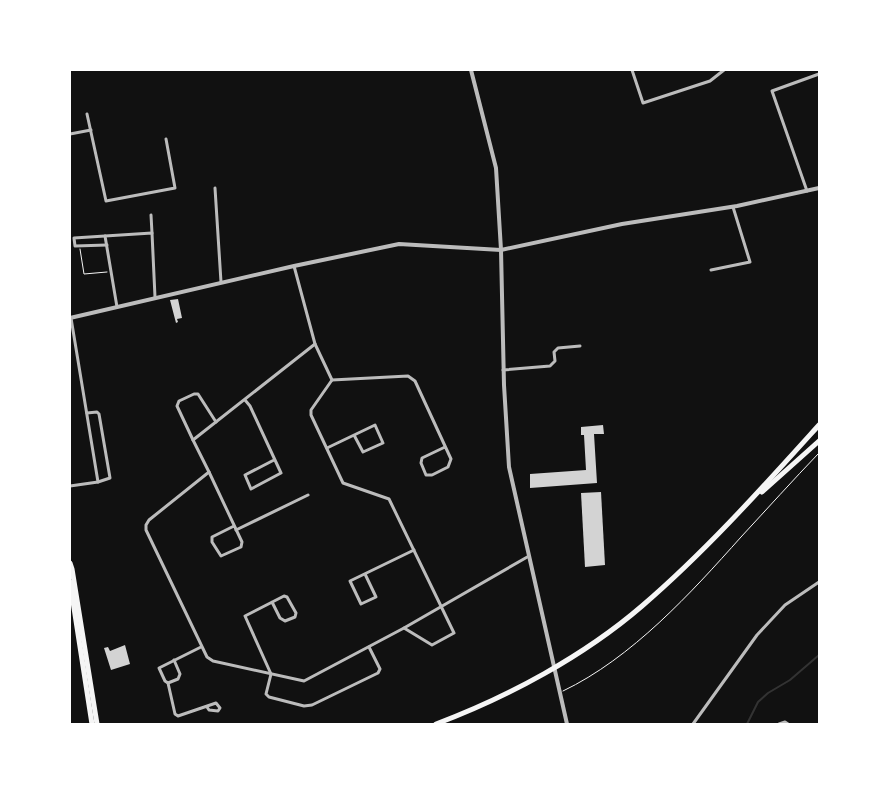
<svg xmlns="http://www.w3.org/2000/svg" width="889" height="794" viewBox="0 0 889 794" font-family="'Titillium Web',sans-serif">
	<rect width="100%" height="100%" fill="#111"/>
	<g fill="none" stroke-linecap="round" stroke-linejoin="round">
		<polyline stroke="#333" stroke-width="2" points="747,724 758,702 768,693 790,680 819,655"/>
	</g>
	<g fill="#d3d3d3">
		<polygon points="178,299 182,318 177,319 178,322 176,323 170,300"/>
		<polygon points="603,425 604,434 594,434 597,483 530,488 530,474 586,470 584,435 581,435 581,427"/>
		<polygon points="601,492 605,565 585,567 581,493"/>
		<polygon points="125,645 130,664 111,670 104,648 108,647 110,651"/>
	</g>
	<g fill="none" stroke-linecap="round" stroke-linejoin="round">
		<g stroke="#f5f5f5" stroke-width="1">
			<polyline points="80,249 84,274 107,272"/>
			<path d="M563,691C632,658 691,593 741,537C767,509 793,480 819,453"/>
		</g>
		<g stroke="#bcbcbc" stroke-width="3">
			<polyline points="632,70 643,103 710,81 724,70"/>
			<polyline points="87,114 106,201 175,188 166,139"/>
			<polyline points="70,134 91,130"/>
			<polyline points="215,188 221,282"/>
			<polyline points="807,191 772,91 819,74"/>
			<polyline points="151,215 152,233"/>
			<polyline points="105,236 74,238 75,246 107,245"/>
			<polyline points="294,266 315,344 332,380 311,410 311,415 343,483 389,499 454,633 432,645 404,628"/>
			<polyline points="711,270 750,262 733,207"/>
			<polyline points="117,307 105,236 152,233 155,297"/>
			<polyline points="71,318 98,482"/>
			<polyline points="315,344 193,440 209,472 149,520 146,525 146,530 207,657 213,661 304,681 404,628 529,556"/>
			<polyline points="503,370 550,366 555,361 554,352 558,348 580,346"/>
			<polyline points="332,380 408,376 415,381 451,459 448,467 432,475 426,475 421,463 422,458 445,447"/>
			<polyline points="245,400 250,406 281,473 251,489 245,475 274,460"/>
			<polyline points="193,440 177,406 179,401 194,394 198,394 216,422"/>
			<polyline points="327,448 375,425 383,443 363,452 354,435"/>
			<polyline points="209,472 242,542 241,547 221,556 212,542 212,537 234,526"/>
			<polyline points="70,486 98,482 110,478 99,414 97,412 87,413"/>
			<polyline points="236,530 308,495"/>
			<polyline points="365,574 376,597 361,604 350,581 414,550"/>
			<polyline points="272,602 280,618 285,621 295,617 296,613 287,597 284,596 245,616 271,674 266,694 269,697 304,706 312,705 378,673 380,669 369,647"/>
			<polyline points="201,647 159,668 165,681 168,683 175,714 178,716 216,703 220,708 218,711 209,710 207,707"/>
			<polyline points="168,683 178,679 180,674 174,660"/>
			<polyline points="693,724 757,635 785,605 819,582"/>
			<polyline points="779,724 785,722 788,724"/>
		</g>
		<g stroke="#bcbcbc" stroke-width="4">
			<polyline points="471,70 496,168 501,250 504,385 509,467 567,724"/>
			<polyline points="70,318 294,266 399,244 501,250 622,224 737,206 819,188"/>
		</g>
		<g stroke="#f5f5f5" stroke-width="5">
			<polyline points="70,563 72,569 97,724"/>
			<polyline points="70,582 92,724"/>
		</g>
		<g stroke="#f5f5f5" stroke-width="5">
			<polyline points="762,492 819,441"/>
			<path d="M436,724C508,697 584,656 642,606C706,551 763,487 819,425"/>
		</g>
	</g>
	<rect width="889" height="794" fill="none" stroke="#ffffff" stroke-width="142"/>
</svg>
